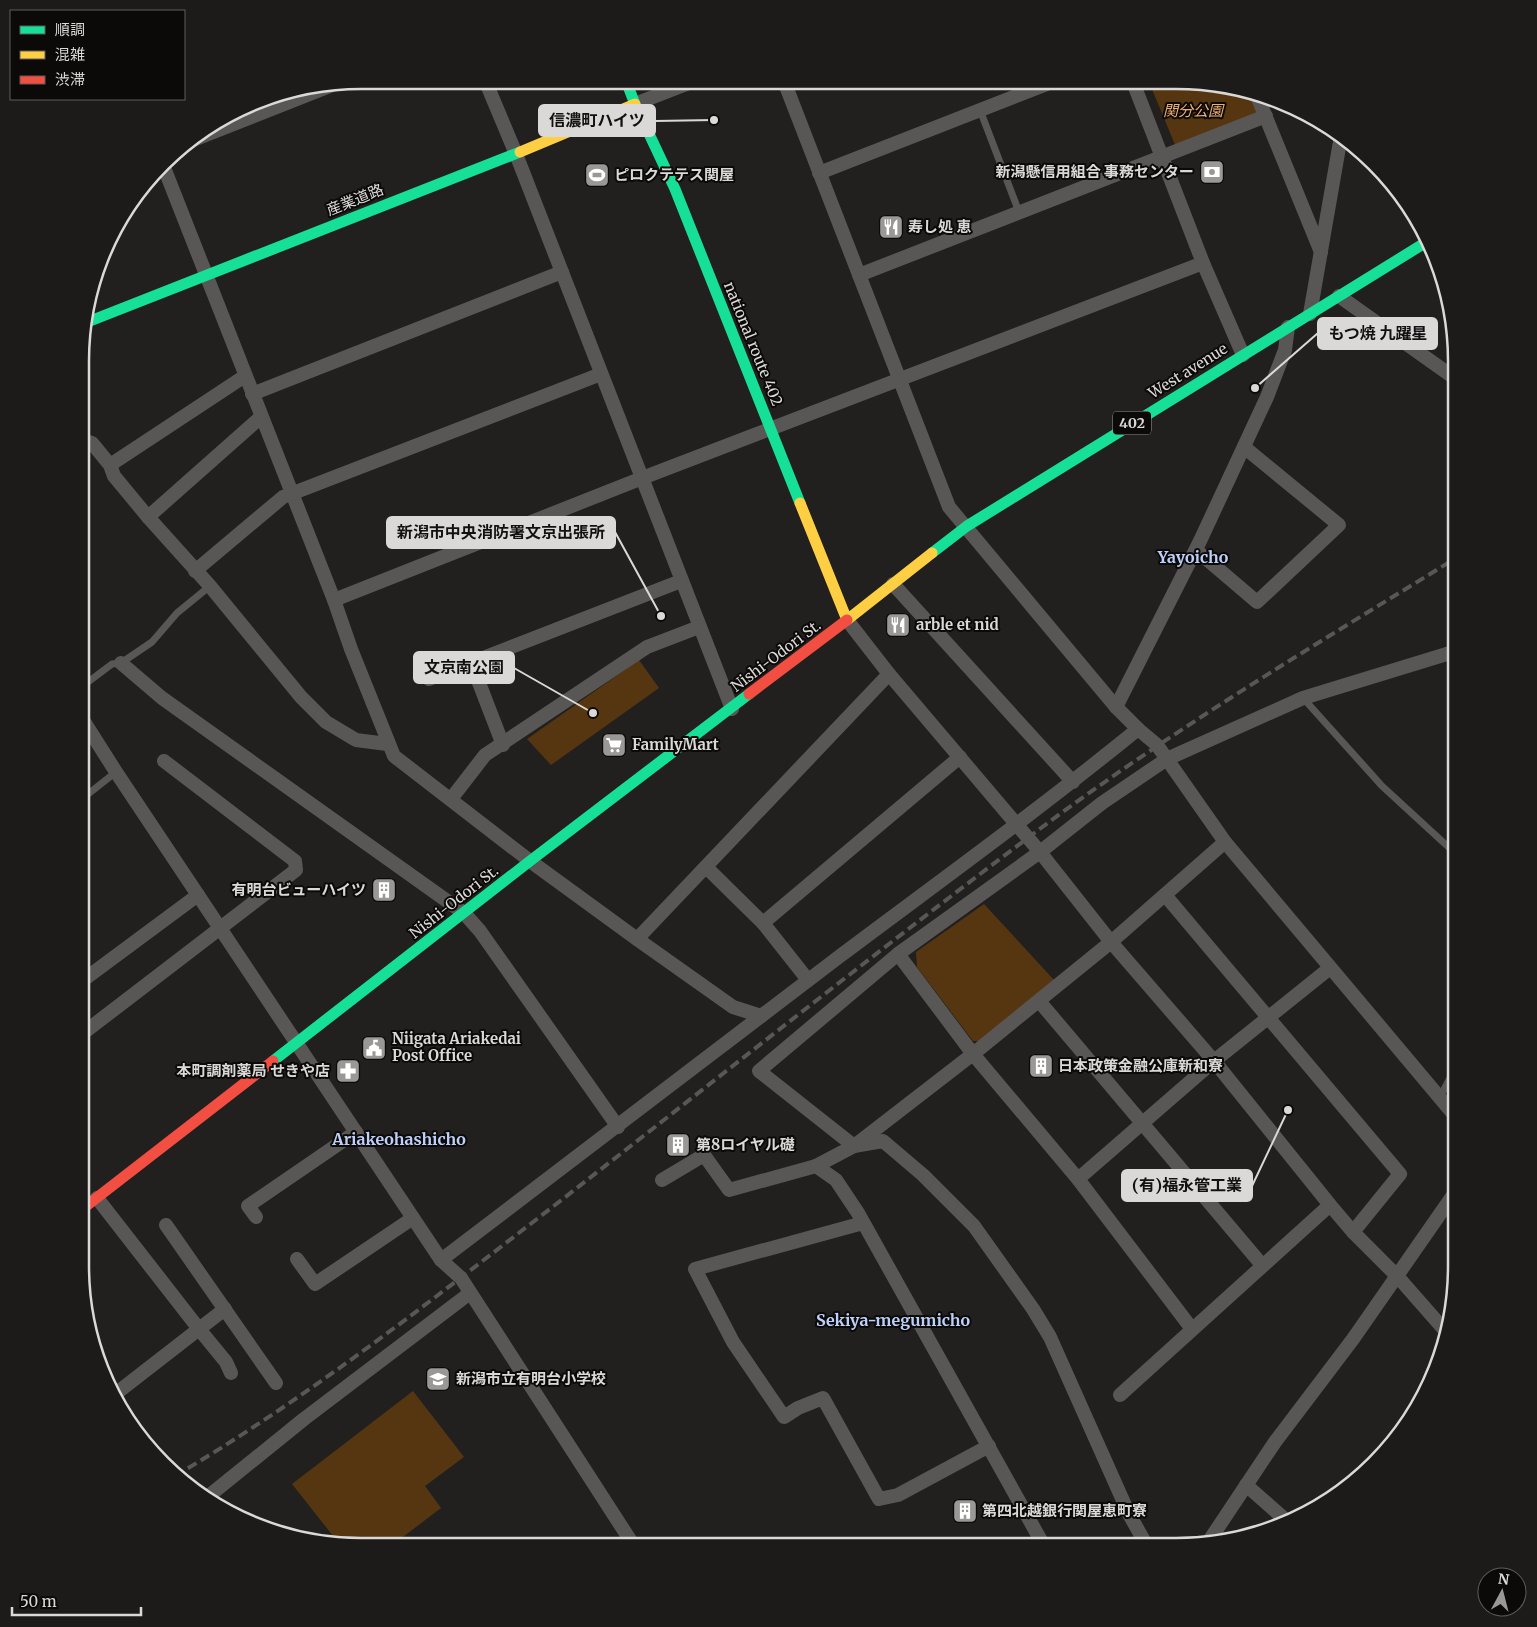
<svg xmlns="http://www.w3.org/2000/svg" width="1537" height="1627" viewBox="0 0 1537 1627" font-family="Merriweather,'Noto Sans JP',serif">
	<rect width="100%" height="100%" fill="#21201e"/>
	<g fill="#563611">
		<polygon points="1149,82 1213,82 1251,95 1259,114 1176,147"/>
		<polygon points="639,660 659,688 551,765 527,739"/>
		<polygon points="984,904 1055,981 979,1041 973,1041 917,967 916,952"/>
		<polygon points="413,1391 464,1457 425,1486 441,1508 391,1546 341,1546 292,1484"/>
	</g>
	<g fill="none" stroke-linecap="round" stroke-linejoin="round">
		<g stroke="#585755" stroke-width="7">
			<polyline points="980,110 1019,212"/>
			<polyline points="84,685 112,664 121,663 152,642 177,613 210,586"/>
			<polyline points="1303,698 1382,786 1456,854"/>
			<polyline points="83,798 116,772"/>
			<polyline points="1440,1097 1456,1067"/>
		</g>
		<g stroke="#585755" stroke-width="14">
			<polyline points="485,80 516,154 732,709"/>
			<polyline points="784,81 949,507 1116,707 1138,729 1157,745 1225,842 1456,1117"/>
			<polyline points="1133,82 1203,263 1243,355"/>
			<polyline points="1258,98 1321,252"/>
			<polyline points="635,104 694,81"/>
			<polyline points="193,140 335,84"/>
			<polyline points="163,165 334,600 351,649 394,756 530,861 637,939 733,1007 761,1016"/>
			<polyline points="819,173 1052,82"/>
			<polyline points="859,275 1266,116"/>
			<polyline points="1339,296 1456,379"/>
			<polyline points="1310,314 1341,136"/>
			<polyline points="252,394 562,272"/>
			<polyline points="85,441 92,443 110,465 114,476 148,517 210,586 301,697 326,722 356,740 387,744"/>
			<polyline points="110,465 245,376"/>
			<polyline points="148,517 261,417"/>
			<polyline points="1196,550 1257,602 1339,525 1244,447"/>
			<polyline points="195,571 283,497 601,374"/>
			<polyline points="893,584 1073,782"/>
			<polyline points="334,600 650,475 1203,263"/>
			<polyline points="847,620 889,674 1040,852 1111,942 1214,1061 1330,1205 1353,1232 1398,1277 1448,1334"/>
			<polyline points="471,662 503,745"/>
			<polyline points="121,663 162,698 464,913 480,931 618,1127"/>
			<polyline points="429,679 681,581"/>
			<polyline points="1116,707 1200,541 1267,397 1285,350 1288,327"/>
			<polyline points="83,720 116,772 441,1260 461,1278 634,1546"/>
			<polyline points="451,799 485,755 647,647 699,627"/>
			<polyline points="706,867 763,923 808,980"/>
			<polyline points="1165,895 1400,1174 1353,1232"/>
			<polyline points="763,923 960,757"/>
			<polyline points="637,939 889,674"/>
			<polyline points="898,954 973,1054 1078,1179 1192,1329"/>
			<polyline points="82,981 198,895"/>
			<polyline points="1039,1001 1262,1265"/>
			<polyline points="82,1034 296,870 295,861 164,761"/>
			<polyline points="1078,1179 1214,1061 1330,968"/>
			<polyline points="662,1180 704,1155 729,1190 816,1166"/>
			<polyline points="97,1198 199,1329 114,1395"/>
			<polyline points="256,1217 248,1206 356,1132"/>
			<polyline points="863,1223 695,1269 733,1342 784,1417 798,1408 823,1398 879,1499 898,1495 989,1446"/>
			<polyline points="166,1225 276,1383"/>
			<polyline points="297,1259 315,1284 413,1218"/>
			<path d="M441,1260C574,1159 707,1057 840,956C940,881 1041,808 1138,729"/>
			<polyline points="225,1309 199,1329 226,1362 231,1373"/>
			<polyline points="1120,1395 1330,1205"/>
			<polyline points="1246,1485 1288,1522"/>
			<polyline points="205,1499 304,1419 470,1293"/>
			<polyline points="1207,1544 1275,1442 1353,1339 1456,1191"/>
			<polyline points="1044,1546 858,1213 836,1180 816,1166 854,1146 973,1054 1111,942 1225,842"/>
			<polyline points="1147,1546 1129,1514 1050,1337 1033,1309 974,1226 923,1175 883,1141 854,1146 759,1071 898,954 1040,852 1102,803 1167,759 1303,698 1450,653 1456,649"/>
		</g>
		<g stroke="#16e098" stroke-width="11">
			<polyline points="626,81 635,104 675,189 800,503"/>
			<polyline points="85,323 520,152"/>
			<polyline points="932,553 967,526 1428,241"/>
			<polyline points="273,1061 530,861 749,694"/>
		</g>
		<g stroke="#ffcf43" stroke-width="11">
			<polyline points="520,152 635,104"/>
			<polyline points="800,503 847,620 932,553"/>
		</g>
		<g stroke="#f24e42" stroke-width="11">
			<polyline points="749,694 847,620"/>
			<polyline points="81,1210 273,1061"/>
		</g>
		<path stroke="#585755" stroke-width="4" stroke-dasharray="10 5" stroke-linecap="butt" d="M175,1476C309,1397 432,1300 555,1205C712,1083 867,959 1025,840C1162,736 1310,648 1456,558"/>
	</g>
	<defs>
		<symbol id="bank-square" viewBox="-11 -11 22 22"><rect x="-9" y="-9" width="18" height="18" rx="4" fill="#9a9897" stroke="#0b0a09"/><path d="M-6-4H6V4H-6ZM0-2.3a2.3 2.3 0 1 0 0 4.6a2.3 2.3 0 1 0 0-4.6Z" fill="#fff"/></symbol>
		<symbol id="stadium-square" viewBox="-11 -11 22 22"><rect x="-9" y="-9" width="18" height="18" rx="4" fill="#9a9897" stroke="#0b0a09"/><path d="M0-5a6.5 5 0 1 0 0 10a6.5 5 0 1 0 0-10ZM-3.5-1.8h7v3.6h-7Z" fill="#fff"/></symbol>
		<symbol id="restaurant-square" viewBox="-11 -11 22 22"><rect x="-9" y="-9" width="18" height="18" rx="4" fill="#9a9897" stroke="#0b0a09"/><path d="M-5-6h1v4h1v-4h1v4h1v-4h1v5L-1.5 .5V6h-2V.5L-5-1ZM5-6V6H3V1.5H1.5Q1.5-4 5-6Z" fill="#fff"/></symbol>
		<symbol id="supermarket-square" viewBox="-11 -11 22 22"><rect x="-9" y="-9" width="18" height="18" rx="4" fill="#9a9897" stroke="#0b0a09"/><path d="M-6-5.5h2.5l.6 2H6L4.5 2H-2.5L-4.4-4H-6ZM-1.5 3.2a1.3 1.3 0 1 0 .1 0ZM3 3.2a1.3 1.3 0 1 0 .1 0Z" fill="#fff"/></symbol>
		<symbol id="building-square" viewBox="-11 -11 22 22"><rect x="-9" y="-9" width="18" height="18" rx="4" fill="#9a9897" stroke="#0b0a09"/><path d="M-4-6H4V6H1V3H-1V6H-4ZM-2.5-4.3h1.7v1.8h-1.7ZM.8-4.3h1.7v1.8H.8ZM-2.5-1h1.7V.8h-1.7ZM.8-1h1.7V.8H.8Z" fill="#fff"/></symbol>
		<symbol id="civic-square" viewBox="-11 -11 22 22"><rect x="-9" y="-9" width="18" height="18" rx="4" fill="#9a9897" stroke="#0b0a09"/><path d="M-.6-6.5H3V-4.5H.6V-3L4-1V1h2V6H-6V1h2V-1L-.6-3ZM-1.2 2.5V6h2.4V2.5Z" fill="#fff"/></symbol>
		<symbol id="pharmacy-square" viewBox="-11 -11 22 22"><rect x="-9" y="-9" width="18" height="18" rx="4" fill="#9a9897" stroke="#0b0a09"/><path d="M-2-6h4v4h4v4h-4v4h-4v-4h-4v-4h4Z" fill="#fff"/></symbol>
		<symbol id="school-square" viewBox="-11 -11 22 22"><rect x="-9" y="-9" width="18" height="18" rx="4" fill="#9a9897" stroke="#0b0a09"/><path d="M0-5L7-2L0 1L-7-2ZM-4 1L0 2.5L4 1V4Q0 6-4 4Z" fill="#fff"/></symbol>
	</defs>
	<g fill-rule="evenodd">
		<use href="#bank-square" x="1198" y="158" width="28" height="28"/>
		<use href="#stadium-square" x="583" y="161" width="28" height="28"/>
		<use href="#restaurant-square" x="877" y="213" width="28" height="28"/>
		<use href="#restaurant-square" x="884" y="611" width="28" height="28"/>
		<use href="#supermarket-square" x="600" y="731" width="28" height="28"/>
		<use href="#building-square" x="370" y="876" width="28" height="28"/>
		<use href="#civic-square" x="360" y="1034" width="28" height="28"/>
		<use href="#building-square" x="1027" y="1052" width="28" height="28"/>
		<use href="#pharmacy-square" x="334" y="1057" width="28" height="28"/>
		<use href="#building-square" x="664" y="1131" width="28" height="28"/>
		<use href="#school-square" x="424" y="1365" width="28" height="28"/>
		<use href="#building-square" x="951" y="1497" width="28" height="28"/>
	</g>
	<g text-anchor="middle" stroke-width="4" stroke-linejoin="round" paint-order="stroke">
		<rect fill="#0b0a09" stroke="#9d9b9a" stroke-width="1" x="1113" y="411.5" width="38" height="23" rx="4"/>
		<g font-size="14" font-weight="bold" fill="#dbd9d8">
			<text x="1132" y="428">402</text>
		</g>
		<g font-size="15" font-style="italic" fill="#f0b072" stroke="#0b0a09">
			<text x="1193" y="116">関分公園</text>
		</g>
		<g font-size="15" font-weight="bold" fill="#dbd9d8" stroke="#0b0a09" text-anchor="start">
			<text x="1194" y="177" text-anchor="end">新潟懸信用組合 事務センター</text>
			<text x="614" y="180">ピロクテテス関屋</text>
			<text x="908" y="232">寿し処 恵</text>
			<text x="916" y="630">arble et nid</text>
			<text x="632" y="750">FamilyMart</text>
			<text x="366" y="895" text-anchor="end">有明台ビューハイツ</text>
			<text x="392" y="1044">Niigata Ariakedai<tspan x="392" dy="17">Post Office</tspan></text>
			<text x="1058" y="1071">日本政策金融公庫新和寮</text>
			<text x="330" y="1076" text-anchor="end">本町調剤薬局 せきや店</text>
			<text x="696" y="1150">第8ロイヤル礎</text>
			<text x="456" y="1384">新潟市立有明台小学校</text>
			<text x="982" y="1516">第四北越銀行関屋恵町寮</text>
		</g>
		<g font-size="15" fill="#dbd9d8" stroke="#0b0a09">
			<text transform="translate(355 200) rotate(-22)" y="5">産業道路</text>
			<text transform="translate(753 344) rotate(68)" y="5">national route 402</text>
			<text transform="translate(1188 371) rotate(-32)" y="5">West avenue</text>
			<text transform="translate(776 656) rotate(-37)" y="5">Nishi-Odori St.</text>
			<text transform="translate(454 902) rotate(-38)" y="5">Nishi-Odori St.</text>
		</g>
		<g font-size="16" font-weight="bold" fill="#bdd0f9" stroke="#0b0a09">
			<text x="1193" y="563">Yayoicho</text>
			<text x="399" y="1145">Ariakeohashicho</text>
			<text x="893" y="1326">Sekiya-megumicho</text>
		</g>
	</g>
	<path d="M0 0H1537V1627H0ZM361 89H1176A272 272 0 0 1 1448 361V1266A272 272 0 0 1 1176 1538H361A272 272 0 0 1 89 1266V361A272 272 0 0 1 361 89Z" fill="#1c1b1a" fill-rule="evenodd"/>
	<path fill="none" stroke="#dbd9d8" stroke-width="2.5" d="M361 89H1176A272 272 0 0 1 1448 361V1266A272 272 0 0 1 1176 1538H361A272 272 0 0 1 89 1266V361A272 272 0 0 1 361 89Z"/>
	<path fill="none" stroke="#dbd9d8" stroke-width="2" d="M714 120L655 121M1255 388L1318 333M661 616L615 532M593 713L514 668M1288 1110L1252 1186"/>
	<g fill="#dbd9d8" stroke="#0b0a09" stroke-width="2">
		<circle cx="714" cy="120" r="5"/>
		<circle cx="1255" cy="388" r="5"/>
		<circle cx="661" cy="616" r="5"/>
		<circle cx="593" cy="713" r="5"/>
		<circle cx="1288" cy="1110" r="5"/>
	</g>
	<g fill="#dbd9d8" stroke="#dbd9d8" stroke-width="2">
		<rect x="539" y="105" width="116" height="31" rx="5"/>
		<rect x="1318" y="318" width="119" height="31" rx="5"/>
		<rect x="387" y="517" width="228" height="31" rx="5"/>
		<rect x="414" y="652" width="100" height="31" rx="5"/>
		<rect x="1122" y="1170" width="130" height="31" rx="5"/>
	</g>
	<g font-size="16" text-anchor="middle" font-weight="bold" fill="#111">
		<text x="597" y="126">信濃町ハイツ</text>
		<text x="1378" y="339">もつ焼 九躍星</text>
		<text x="501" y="538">新潟市中央消防署文京出張所</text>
		<text x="464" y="673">文京南公園</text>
		<text x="1187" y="1191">(有)福永管工業</text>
	</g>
	<rect x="10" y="10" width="175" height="90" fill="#0b0a09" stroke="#5e5d5c"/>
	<rect x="20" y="26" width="25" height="8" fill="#16e098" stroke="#5e5d5c"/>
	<text x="55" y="35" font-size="15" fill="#dbd9d8">順調</text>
	<rect x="20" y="51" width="25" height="8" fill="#ffcf43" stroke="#5e5d5c"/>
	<text x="55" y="60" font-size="15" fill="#dbd9d8">混雑</text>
	<rect x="20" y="76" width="25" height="8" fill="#f24e42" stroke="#5e5d5c"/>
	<text x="55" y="85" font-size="15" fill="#dbd9d8">渋滞</text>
	<g transform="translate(1502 1592) rotate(7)"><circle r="24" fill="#0b0a09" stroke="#5e5d5c"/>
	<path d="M0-4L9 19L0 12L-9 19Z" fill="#9a9897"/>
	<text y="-8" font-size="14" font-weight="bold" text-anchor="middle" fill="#dbd9d8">N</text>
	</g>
	<path d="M12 1607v8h129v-8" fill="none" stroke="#dbd9d8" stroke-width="2.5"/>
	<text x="20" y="1607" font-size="15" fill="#dbd9d8" stroke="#0b0a09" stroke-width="4" paint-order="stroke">50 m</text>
</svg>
